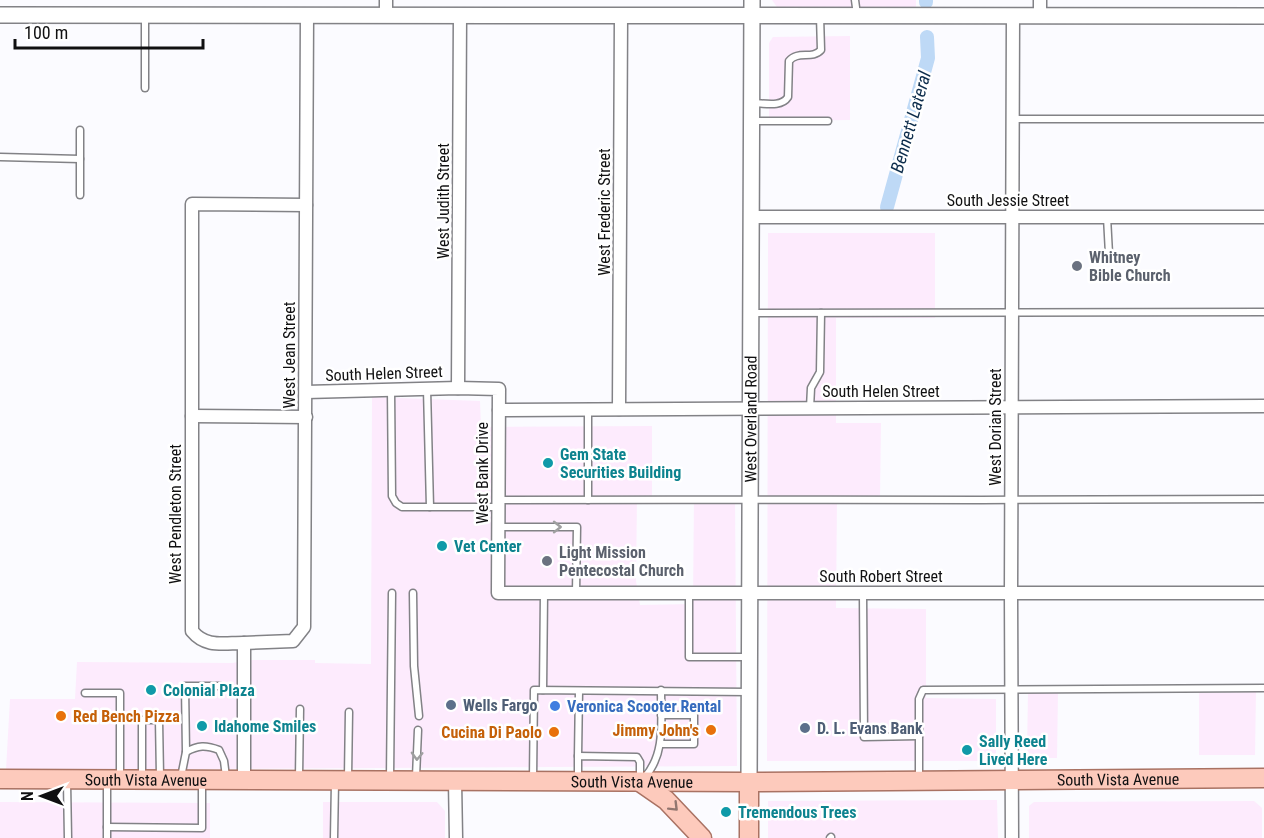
<svg xmlns="http://www.w3.org/2000/svg" width="1264" height="838" viewBox="0 0 1264 838" font-family="'Roboto Condensed',sans-serif">
	<rect width="100%" height="100%" fill="#fbfbff"/>
	<g fill="#fdebfd">
		<polygon points="772,0 916,0 916,7 777,7"/>
		<polygon points="850,36 850,120 769,121 769,43 773,37"/>
		<polygon points="768,233 935,233 935,318 836,318 836,423 881,423 880,498 837,498 836,608 926,609 926,698 996,699 996,761 767,761"/>
		<polygon points="372,397 480,401 481,427 652,426 652,497 637,497 636,581 640,605 693,604 694,497 735,497 737,766 6,770 10,699 75,699 77,662 232,663 253,660 315,660 315,663 371,664"/>
		<polygon points="1256,692 1255,755 1199,755 1199,693"/>
		<polygon points="1028,693 1058,693 1057,758 1033,758 1027,750"/>
		<polygon points="997,800 998,838 768,838 768,801"/>
		<polygon points="1254,801 1262,808 1262,838 1029,838 1029,806 1034,802"/>
		<polygon points="0,802 210,803 210,838 0,838"/>
		<polygon points="323,802 437,802 445,811 445,838 323,838"/>
	</g>
	<g fill="none" stroke-linecap="round" stroke-linejoin="round">
		<g stroke="#bed9f6" stroke-width="14">
			<polyline points="926,0 926,2"/>
			<polyline points="887,207 928,58 927,37"/>
		</g>
		<defs>
			<g id="service">
				<polyline points="855,0 857,15"/>
				<polyline points="145,17 145,88"/>
				<path d="M752,103C764,103 781,108 788,97L789,61C798,50 812,60 821,50L820,16"/>
				<polyline points="1013,119 1264,119"/>
				<polyline points="752,121 828,121"/>
				<polyline points="0,157 80,159 80,130"/>
				<polyline points="80,159 80,195"/>
				<polyline points="1107,217 1109,254"/>
				<polyline points="752,313 1264,312"/>
				<polyline points="427,389 430,507"/>
				<polyline points="391,390 392,496 396,503 402,507 498,507"/>
				<polyline points="810,408 811,388 820,372 821,313"/>
				<polyline points="588,409 588,500"/>
				<path d="M499,500C754,499 1009,501 1264,499"/>
				<polyline points="498,527 577,527 576,593"/>
				<polyline points="413,593 414,666 419,716"/>
				<polyline points="689,593 689,657 749,657"/>
				<polyline points="863,593 864,737 919,736"/>
				<polyline points="543,690 544,593"/>
				<polyline points="85,693 120,693 120,776"/>
				<polyline points="661,715 694,715 694,744 661,744"/>
				<polyline points="186,752 185,686 220,686"/>
				<polyline points="578,756 579,691"/>
				<path d="M181,777L186,752C198,745 206,745 219,750L224,761L226,777"/>
				<polyline points="299,777 300,709"/>
				<polyline points="348,777 349,712"/>
				<polyline points="416,777 418,730"/>
				<polyline points="142,778 142,720 159,720 160,776"/>
				<polyline points="390,778 392,593"/>
				<path d="M644,778C666,754 661,721 661,690"/>
				<polyline points="578,779 578,756 637,757 640,762 640,778"/>
				<polyline points="533,780 534,690 749,692"/>
				<polyline points="919,780 919,699 923,690 1264,688"/>
				<polyline points="67,782 68,838"/>
				<polyline points="107,782 107,838"/>
				<polyline points="107,827 202,828 202,783"/>
				<polyline points="334,838 335,782"/>
				<polyline points="830,838 831,837"/>
			</g>
			<g id="minor">
				<polyline points="1040,0 1040,16"/>
				<polyline points="386,15 386,0"/>
				<polyline points="751,217 1264,217"/>
				<polyline points="458,388 460,15"/>
				<polyline points="306,392 458,388 499,389 498,593 1264,593"/>
				<polyline points="619,409 621,16"/>
				<polyline points="499,410 1264,406"/>
				<polyline points="192,416 306,417"/>
				<polyline points="244,643 293,641 304,627 307,15"/>
				<path d="M244,780V643C223,643 206,648 192,631V204L306,205"/>
				<polyline points="455,781 456,838"/>
				<polyline points="1012,838 1011,593 1013,16"/>
			</g>
			<g id="tertiary">
				<polyline points="0,15 1264,16"/>
				<path id="s1" d="M749,782L752,0"/>
			</g>
			<g id="primary">
				<path id="s2" d="M0,779L749,782L1264,778"/>
				<polyline points="640,782 666,800 702,838"/>
				<polyline points="749,838 749,782"/>
			</g>
		</defs>
		<use href="#service" stroke="#828286" stroke-width="9"/>
		<use href="#minor" stroke="#828286" stroke-width="15"/>
		<use href="#tertiary" stroke="#828286" stroke-width="18"/>
		<use href="#primary" stroke="#a97263" stroke-width="21"/>
		<use href="#service" stroke="#fff" stroke-width="6"/>
		<use href="#minor" stroke="#fff" stroke-width="12"/>
		<use href="#tertiary" stroke="#fff" stroke-width="15"/>
		<use href="#primary" stroke="#fdcabc" stroke-width="18"/>
	</g>
	<defs><path id="oneway-chevron" d="M-2-3.5L2.5 0L-2 3.5" fill="none" stroke-width="1.6" stroke-linecap="round" stroke-linejoin="round" transform="scale(1.5)"/></defs>
	<g stroke="#9f9fa0">
		<use href="#oneway-chevron" transform="translate(557 527)"/>
		<use href="#oneway-chevron" transform="translate(417 756) rotate(92)"/>
	</g>
	<use stroke="#92766f" href="#oneway-chevron" transform="translate(674 807) rotate(45)"/>
	<g fill="#6b7280" stroke="#fff" stroke-width="2">
		<circle cx="1077" cy="266" r="6"/>
		<circle cx="547" cy="561" r="6"/>
	</g>
	<g fill="#0f9aa8" stroke="#fff" stroke-width="2">
		<circle cx="548" cy="463" r="6"/>
		<circle cx="442" cy="546" r="6"/>
		<circle cx="151" cy="690" r="6"/>
		<circle cx="202" cy="726" r="6"/>
		<circle cx="967" cy="750" r="6"/>
		<circle cx="726" cy="812" r="6"/>
	</g>
	<g fill="#5c6f8a" stroke="#fff" stroke-width="2">
		<circle cx="451" cy="705" r="6"/>
		<circle cx="805" cy="728" r="6"/>
	</g>
	<circle fill="#3f7fe0" stroke="#fff" stroke-width="2" cx="555" cy="706" r="6"/>
	<g fill="#e8710a" stroke="#fff" stroke-width="2">
		<circle cx="61" cy="716" r="6"/>
		<circle cx="711" cy="730" r="6"/>
		<circle cx="554" cy="732" r="6"/>
	</g>
	<g text-anchor="middle" stroke-width="5" stroke-linejoin="round" paint-order="stroke">
		<g font-size="16" fill="#101011" stroke="#fff">
			<text x="1008" y="206">South Jessie Street</text>
			<text transform="translate(443 201) rotate(-90)" y="6">West Judith Street</text>
			<text transform="translate(604 212) rotate(-90)" y="6">West Frederic Street</text>
			<text transform="translate(289 355) rotate(-90)" y="6">West Jean Street</text>
			<text transform="translate(384 373) rotate(-2)" y="6">South Helen Street</text>
			<text x="881" y="397">South Helen Street</text>
			<text dy="6" stroke="none"><textPath href="#s1" startOffset="363">West Overland Road</textPath></text>
			<text transform="translate(995 427) rotate(-90)" y="6">West Dorian Street</text>
			<text transform="translate(482 473) rotate(-90)" y="6">West Bank Drive</text>
			<text transform="translate(175 514) rotate(-90)" y="6">West Pendleton Street</text>
			<text x="881" y="582">South Robert Street</text>
			<text dy="6" stroke="none"><textPath href="#s2" startOffset="1118">South Vista Avenue</textPath></text>
			<text dy="6" stroke="none"><textPath href="#s2" startOffset="146">South Vista Avenue</textPath></text>
			<text dy="6" stroke="none"><textPath href="#s2" startOffset="632">South Vista Avenue</textPath></text>
		</g>
		<g font-size="16" font-weight="bold" fill="#5b616d" stroke="#fff" text-anchor="start">
			<text x="1089" y="263">Whitney<tspan x="1089" dy="18">Bible Church</tspan></text>
			<text x="559" y="558">Light Mission<tspan x="559" dy="18">Pentecostal Church</tspan></text>
		</g>
		<g font-size="16" font-weight="bold" fill="#0d838f" stroke="#fff" text-anchor="start">
			<text x="560" y="460">Gem State<tspan x="560" dy="18">Securities Building</tspan></text>
			<text x="454" y="552">Vet Center</text>
			<text x="163" y="696">Colonial Plaza</text>
			<text x="214" y="732">Idahome Smiles</text>
			<text x="979" y="747">Sally Reed<tspan x="979" dy="18">Lived Here</tspan></text>
			<text x="738" y="818">Tremendous Trees</text>
		</g>
		<g font-size="16" font-weight="bold" fill="#4e5e75" stroke="#fff" text-anchor="start">
			<text x="463" y="711">Wells Fargo</text>
			<text x="817" y="734">D. L. Evans Bank</text>
		</g>
		<g font-size="16" font-weight="bold" fill="#366cbe" stroke="#fff" text-anchor="start">
			<text x="567" y="712">Veronica Scooter Rental</text>
		</g>
		<g font-size="16" font-weight="bold" fill="#c56008" stroke="#fff" text-anchor="end">
			<text x="73" y="722" text-anchor="start">Red Bench Pizza</text>
			<text x="699" y="736">Jimmy John's</text>
			<text x="542" y="738">Cucina Di Paolo</text>
		</g>
		<g font-size="18" font-style="italic" fill="#0c2c4b" stroke="#fff">
			<text transform="translate(911 122) rotate(-74)" y="6">Bennett Lateral</text>
		</g>
	</g>
	<g transform="translate(42 796) rotate(270)" stroke="#ffffff" stroke-width="4.5" paint-order="stroke">
	<path d="M0-4.5L10 22L0 15L-10 22Z" fill="#101011"/>
	<text y="-9" font-size="16" font-weight="bold" text-anchor="middle" fill="#101011">N</text>
	</g>
	<path d="M15 39v9h188v-9" fill="none" stroke="#101011" stroke-width="3"/>
	<text x="24" y="39" font-size="18" fill="#101011" stroke="#ffffff" stroke-width="4.5" paint-order="stroke">100 m</text>
</svg>
